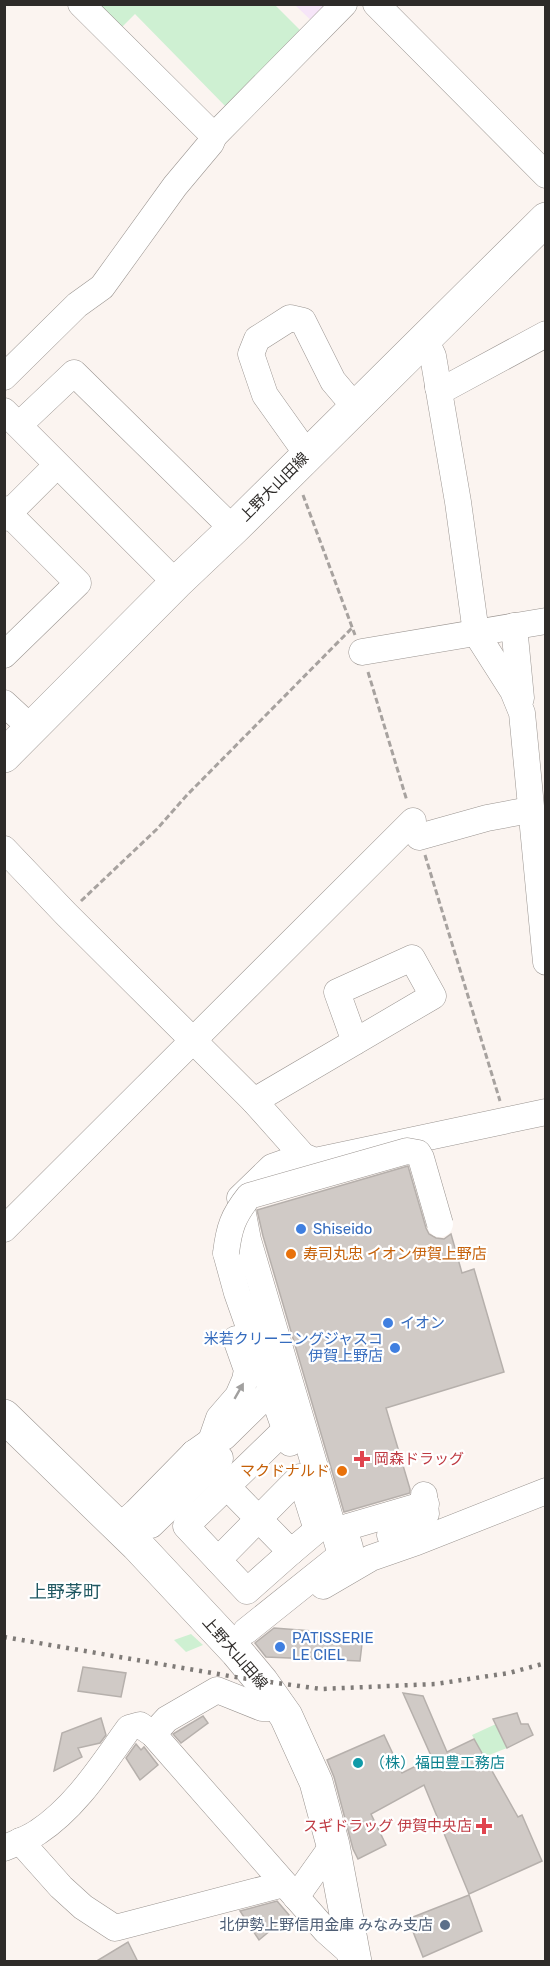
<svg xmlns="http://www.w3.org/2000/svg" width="550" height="1966" viewBox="0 0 550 1966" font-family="Rubik,'Noto Sans JP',sans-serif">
	<rect width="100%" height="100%" fill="#fbf4f0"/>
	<polygon fill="#f6e5f8" points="295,5 336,5 316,25"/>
	<g fill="#cef0d2">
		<polygon points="94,5 275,5 304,34 229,110 135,14 119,30"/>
		<polygon points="191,1634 203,1645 186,1652 174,1640"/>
		<polygon points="496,1724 507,1748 484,1757 472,1735"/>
	</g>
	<g fill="#d0cac6" stroke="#b6b0ac" stroke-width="1.5">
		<polygon points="408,1166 426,1228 429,1234 436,1238 444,1239 451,1234 462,1273 474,1269 504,1372 386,1408 410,1489 410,1493 344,1512 263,1236 257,1210"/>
		<polygon points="274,1628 363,1635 360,1661 266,1657 255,1643"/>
		<polygon points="83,1667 126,1673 121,1697 78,1691"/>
		<polygon points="403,1693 423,1696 447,1752 474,1739 518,1817 522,1815 542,1861 469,1894 424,1785 371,1814 386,1845 358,1859 353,1849 334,1777 327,1760 384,1735 402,1773 432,1758"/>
		<polygon points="517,1713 521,1724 528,1724 533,1735 507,1748 493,1719"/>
		<polygon points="203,1716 208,1723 181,1743 173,1734"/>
		<polygon points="101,1718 106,1735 100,1743 78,1748 82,1757 54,1771 62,1733"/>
		<polygon points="136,1744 141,1750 144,1747 158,1765 140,1780 126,1758"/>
		<polygon points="469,1895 482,1931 423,1957 408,1919"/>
		<polygon points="277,1901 289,1915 259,1940 240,1911"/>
		<polygon points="128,1942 138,1962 95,1962"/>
	</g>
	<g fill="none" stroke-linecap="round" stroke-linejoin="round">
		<defs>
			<g id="minor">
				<polyline points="81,4 214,136"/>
				<polyline points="376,4 546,175"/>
				<polyline points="425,339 433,356 458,502 476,633 513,691 522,713 546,962"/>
				<polyline points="4,377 77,305 102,287 175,186 211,143 214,136 344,4"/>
				<polyline points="438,387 448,387 546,334"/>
				<polyline points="4,411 176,583"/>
				<polyline points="19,425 74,373 233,529"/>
				<polyline points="307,454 265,395 251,354 257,339 290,318 303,321 333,381 355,407"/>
				<polyline points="4,509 78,583 4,655"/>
				<polyline points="4,518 57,465"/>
				<polyline points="514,626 521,698"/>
				<polyline points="362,652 546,621"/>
				<polyline points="4,703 31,728"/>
				<polyline points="419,837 487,818 530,810"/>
				<polyline points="4,849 66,914 254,1101 303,1156 315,1161 546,1112"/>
				<polyline points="254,1101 433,996 412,958 337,992 355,1042"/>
				<polyline points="4,1229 413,821"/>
				<polyline points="226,1253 237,1293 290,1443"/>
				<polyline points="286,1429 186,1526 247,1591 291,1552"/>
				<polyline points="211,1441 219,1418 238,1396 245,1380 247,1370 236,1339"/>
				<polyline points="194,1453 291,1552 317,1530 307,1498"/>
				<polyline points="151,1525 220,1458"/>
				<polyline points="119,1527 136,1512 194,1453 211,1441 224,1437 272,1390"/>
				<polyline points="390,1535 418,1524 426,1514 424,1495"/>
				<polyline points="350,1548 344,1528 426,1504"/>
				<polyline points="218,1560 300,1477"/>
				<polyline points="323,1586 371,1558 417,1542 546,1491"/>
				<polyline points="246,1631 341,1555 248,1240 240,1198 272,1167 303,1156"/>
				<polyline points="153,1734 167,1719 217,1690 262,1708 269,1708 277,1703"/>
				<polyline points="20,1841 61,1887 83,1907 115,1928 284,1884"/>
				<path d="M4,1848C16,1843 28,1839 38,1832C77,1806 102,1765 129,1728L140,1725L153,1734L326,1931L353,1955"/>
				<polyline points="296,1897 333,1845"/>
			</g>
			<g id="major">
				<polyline points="4,756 176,583 233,529 546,219"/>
				<polyline points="4,1416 137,1545 237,1652 262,1682 286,1716 316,1782 333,1845 355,1962"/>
			</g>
		</defs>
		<use href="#minor" stroke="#9a9490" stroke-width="27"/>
		<use href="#major" stroke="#9a9490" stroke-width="34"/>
		<g stroke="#a7a29f" stroke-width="3" stroke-dasharray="6 3" stroke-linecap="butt">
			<polyline points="303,495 355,635"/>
			<polyline points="368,672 407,801"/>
			<polyline points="425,855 500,1101"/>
			<polyline points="81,901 157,829 187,795 352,628"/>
		</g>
		<use href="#minor" stroke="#fff" stroke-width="26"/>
		<use href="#major" stroke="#fff" stroke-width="33"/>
		<polyline stroke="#7f7b78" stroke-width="4.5" stroke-dasharray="3 6" stroke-linecap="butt" points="4,1637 241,1678 321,1689 435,1684 509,1673 546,1663"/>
		<defs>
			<path id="minor-bridge" d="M226,1253C229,1228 233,1216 249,1196L407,1151L418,1153L421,1158L440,1224"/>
		</defs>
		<use href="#minor-bridge" stroke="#9a9490" stroke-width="27" stroke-linecap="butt"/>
		<use href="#minor-bridge" stroke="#fff" stroke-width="26"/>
	</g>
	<defs><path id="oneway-solid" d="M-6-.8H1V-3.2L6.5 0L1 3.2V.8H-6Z" transform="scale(1.5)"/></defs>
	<use fill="#a1a09f" href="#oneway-solid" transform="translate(239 1391) rotate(-60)"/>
	<g fill="#3f7fe0" stroke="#fff" stroke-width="2">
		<circle cx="301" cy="1229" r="6"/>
		<circle cx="388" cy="1323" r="6"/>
		<circle cx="395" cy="1348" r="6"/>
		<circle cx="280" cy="1647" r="6"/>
	</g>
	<g fill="#e8710a" stroke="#fff" stroke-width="2">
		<circle cx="291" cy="1254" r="6"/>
		<circle cx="342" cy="1471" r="6"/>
	</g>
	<g fill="#e0444e" stroke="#fff" stroke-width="2">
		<path d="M359 1450h6v6h6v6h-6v6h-6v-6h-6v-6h6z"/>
		<path d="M481 1817h6v6h6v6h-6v6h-6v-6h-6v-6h6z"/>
	</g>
	<circle fill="#0f9aa8" stroke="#fff" stroke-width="2" cx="358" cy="1763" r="6"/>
	<circle fill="#5c6f8a" stroke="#fff" stroke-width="2" cx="445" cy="1925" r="6"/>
	<g text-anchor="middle" stroke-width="4.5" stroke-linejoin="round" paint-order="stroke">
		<g font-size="15" fill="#2e2b29" stroke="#fff">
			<text transform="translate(274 487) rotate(-45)" y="5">上野大山田線</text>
			<text transform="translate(235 1653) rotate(49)" y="5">上野大山田線</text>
		</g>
		<g font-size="15" fill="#366cbe" stroke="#fff" text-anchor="start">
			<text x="313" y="1234">Shiseido</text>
			<text x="400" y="1328">イオン</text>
			<text x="383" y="1344" text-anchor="end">米若クリーニングジャスコ<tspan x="383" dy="17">伊賀上野店</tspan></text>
			<text x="292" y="1643">PATISSERIE<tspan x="292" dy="17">LE CIEL</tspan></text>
		</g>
		<g font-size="15" fill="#c56008" stroke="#fff" text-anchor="start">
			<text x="303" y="1259">寿司丸忠 イオン伊賀上野店</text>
			<text x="330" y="1476" text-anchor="end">マクドナルド</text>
		</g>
		<g font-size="15" fill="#be3a42" stroke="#fff" text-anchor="start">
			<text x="374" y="1464">岡森ドラッグ</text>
			<text x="472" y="1831" text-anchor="end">スギドラッグ 伊賀中央店</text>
		</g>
		<g font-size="15" fill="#0d838f" stroke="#fff" text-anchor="start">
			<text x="370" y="1768">（株）福田豊工務店</text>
		</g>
		<g font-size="15" fill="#4e5e75" stroke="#fff" text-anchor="end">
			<text x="433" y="1930">北伊勢上野信用金庫 みなみ支店</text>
		</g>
		<g font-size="18" fill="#1f5761" stroke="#fff">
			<text x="65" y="1598">上野茅町</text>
		</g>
	</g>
	<rect width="550" height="1966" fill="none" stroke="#2e2b29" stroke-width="12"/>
</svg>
